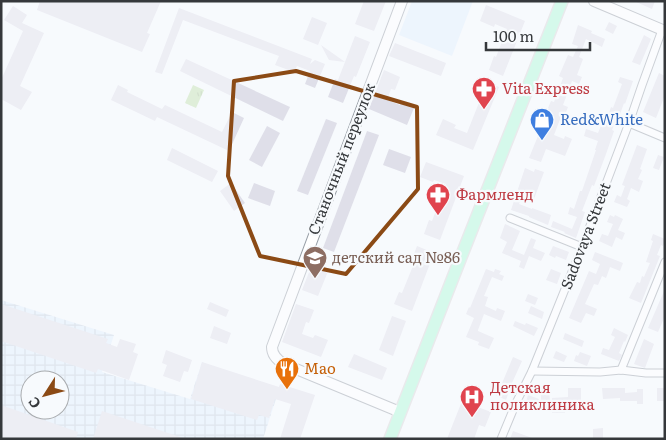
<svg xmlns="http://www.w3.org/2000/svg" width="666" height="440" viewBox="0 0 666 440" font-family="Literata,serif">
	<defs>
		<pattern id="industrial-grid" width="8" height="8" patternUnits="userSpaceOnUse" patternTransform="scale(1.25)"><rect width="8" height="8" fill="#e1effd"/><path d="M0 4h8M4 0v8" fill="none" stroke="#c2ceda"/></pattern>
		<pattern id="park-tufts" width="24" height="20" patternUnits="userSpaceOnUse" patternTransform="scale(1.25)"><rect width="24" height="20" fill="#c0e1ad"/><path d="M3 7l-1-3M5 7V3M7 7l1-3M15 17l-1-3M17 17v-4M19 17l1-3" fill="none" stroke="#a6c296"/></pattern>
	</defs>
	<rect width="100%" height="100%" fill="#f7fafd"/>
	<polygon fill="#e1effd" points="412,1 473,1 452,56 399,35"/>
	<path fill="url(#industrial-grid)" fill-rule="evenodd" d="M1,300L114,335L102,372L190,399L202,362L276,399L263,439H1ZM30,380H60V410H30Z"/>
	<polygon fill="url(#park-tufts)" points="193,85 204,90 196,108 185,103"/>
	<g fill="#dfdfe9">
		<polygon points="40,1 161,1 147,33 150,34 142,52 37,10"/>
		<polygon points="364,1 386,1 374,31 355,24"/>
		<polygon points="634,1 655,1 652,9"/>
		<polygon points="486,5 525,21 503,76 489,70 494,56 496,57 507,29 495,24 494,27 480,21"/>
		<polygon points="13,6 27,15 22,23 44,33 20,86 32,92 21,110 1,99 1,80 23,31 4,20"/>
		<polygon points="179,8 312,59 310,64 315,60 325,64 315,88 305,84 310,71 297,66 294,72 275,65 279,56 183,20 162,74 155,72"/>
		<polygon points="312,17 327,23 318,45 303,39"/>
		<polygon points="609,22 617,26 613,34 605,30"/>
		<polygon points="578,25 592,31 591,33 605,39 602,47 586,39 579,57 583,59 577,75 582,77 579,84 572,81 563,105 568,107 566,112 564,112 562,114 554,135 564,139 565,136 572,139 565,156 546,149 541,162 529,158 549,109 548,108 551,101 554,102 563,78 559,76 568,55 573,57 578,46 572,44"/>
		<polygon points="644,35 651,39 640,65 632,62"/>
		<polygon points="355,36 370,42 356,77 354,76 343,103 328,97 335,79 338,80 345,62 329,60 321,45 345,62"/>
		<polygon points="395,43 446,63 441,76 389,56"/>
		<polygon points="186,59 290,107 283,121 180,71"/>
		<polygon points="384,70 400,77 395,90 391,89 387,100 400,105 401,103 414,108 407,125 369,109"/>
		<polygon points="659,73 665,76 665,95 656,118 643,112"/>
		<polygon points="620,77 633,81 625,104 624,103 618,120 616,119 612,130 614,131 606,154 594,186 592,185 582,211 585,212 576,238 564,233 565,232 551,227 553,221 572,229 577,217 568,214 570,207 574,209 580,191 582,191 596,150 595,150 598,141 584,136 586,129 598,133 604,118 607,119 611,107 613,108 622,84 618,82"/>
		<polygon points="484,81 499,87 473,150 436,135 443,119 456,125 454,128 467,133 482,95 479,94"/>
		<polygon points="118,85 128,90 127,92 162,109 165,105 222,132 232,112 244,118 229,151 157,117 155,121 111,100"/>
		<polygon points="326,119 337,123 308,195 297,191"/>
		<polygon points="267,126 280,133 262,167 249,160"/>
		<polygon points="367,131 379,135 334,252 323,248"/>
		<polygon points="637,145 647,149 640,169 642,170 638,179 643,181 639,192 631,188 627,199 630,201 627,207 614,202 617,195 621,197 625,186 622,185"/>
		<polygon points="172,148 218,171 212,182 167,160"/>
		<polygon points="389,149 411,157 405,173 383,165"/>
		<polygon points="658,155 664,157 659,170 653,168"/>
		<polygon points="426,162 464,176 440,240 424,234 429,220 432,221 446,184 434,180 433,182 420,177"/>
		<polygon points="525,168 534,172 535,169 544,172 534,199 523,195 519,204 532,209 532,208 551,215 548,225 529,217 529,216 511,210"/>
		<polygon points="231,183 245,203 234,211 220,191"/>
		<polygon points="254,183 275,191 270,206 248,198"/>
		<polygon points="610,215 614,217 615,215 623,219 618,230 625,233 622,240 616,237 612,247 599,241 602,234 608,236 613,224 607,222"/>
		<polygon points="505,224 520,231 512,250 524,255 531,238 536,240 533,248 545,253 541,261 529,256 524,269 519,267 521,261 502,253 507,242 500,238"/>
		<polygon points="653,234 665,239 665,242 663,246 661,245 657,255 660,256 641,303 629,298 637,282 640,283 642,276 644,277 650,263 646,262 653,241 651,240"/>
		<polygon points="417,246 434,253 412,311 394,304 399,292 402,293 415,261 412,259"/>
		<polygon points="553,246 569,252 566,260 556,256 555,258 549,255"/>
		<polygon points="595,252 623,263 620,271 610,267 606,278 602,276 598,285 594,284 585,304 597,309 594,316 586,313 581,323 569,318 589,271 596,274 600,264 592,260"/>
		<polygon points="313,262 329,269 318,296 302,290"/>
		<polygon points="486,269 494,272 495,269 501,271 499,274 504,276 502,281 492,277 484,296 488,297 485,306 496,311 497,308 505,311 501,321 484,314 478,330 478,331 494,338 489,349 478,345 479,342 466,337 474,318 466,314 469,307 470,308"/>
		<polygon points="551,269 561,273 557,284 546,280"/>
		<polygon points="665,289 665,316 658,332 648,328"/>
		<polygon points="528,294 538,298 535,305 525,301"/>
		<polygon points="210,302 229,310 226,317 207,309"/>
		<polygon points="1,304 108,339 106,343 117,347 120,339 136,344 133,352 138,354 129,380 98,369 96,373 1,341"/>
		<polygon points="296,304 314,310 309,323 306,322 302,334 313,338 315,335 328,340 321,357 282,342"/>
		<polygon points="531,306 544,312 542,319 528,313"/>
		<polygon points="392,316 406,321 393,356 379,350"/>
		<polygon points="515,321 525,325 526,323 538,328 534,336 513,326"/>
		<polygon points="214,326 231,333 227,344 210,338"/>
		<polygon points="614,328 628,335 625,342 624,341 619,353 622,355 619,361 601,354 603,348 609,350 615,337 611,335"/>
		<polygon points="565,333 584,341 582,347 563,339"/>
		<polygon points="644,339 654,344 645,368 634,364"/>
		<polygon points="166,350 192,360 188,372 184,371 180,382 163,376 167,365 162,363"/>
		<polygon points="556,351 567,356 564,362 553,358"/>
		<polygon points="580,352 591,356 587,366 574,361 576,355 578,356"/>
		<polygon points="354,354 387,368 382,380 348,367"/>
		<polygon points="513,357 522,361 512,383 506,400 495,395 498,387 500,388"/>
		<polygon points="202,362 279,387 280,384 315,395 300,439 280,439 291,404 275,399 269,418 259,415 257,420 191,399"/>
		<polygon points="568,388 581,388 581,403 565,403 565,413 552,413 552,398 568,397"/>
		<polygon points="602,388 625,388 625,393 637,392 637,389 643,389 643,404 637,404 637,401 620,401 620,398 603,399"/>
		<rect x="657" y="388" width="8" height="13"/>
		<polygon points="541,389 549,389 550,401 541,402"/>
		<polygon points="528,395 539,399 537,406 526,402"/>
		<polygon points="462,401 491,412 485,427 479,425 474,439 447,439"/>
		<polygon points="1,405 78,432 76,439 1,439"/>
		<polygon points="102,411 183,438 183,439 93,439"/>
		<polygon points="603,428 603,439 593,439 593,429"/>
		<polygon points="513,431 532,438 532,439 510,439"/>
	</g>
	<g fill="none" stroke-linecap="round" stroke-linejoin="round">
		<defs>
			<g id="street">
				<polyline points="629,123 665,138"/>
				<polyline points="510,218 582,247"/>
				<polyline points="621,370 665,262"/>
				<polyline points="532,371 600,372 621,370 646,373 665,373"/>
				<polyline points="501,439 516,403 532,371 582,247 629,123 642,85 662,30"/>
			</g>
			<g id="secondary">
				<polyline points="594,1 665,31"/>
				<path d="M400,412L284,364C277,360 272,355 272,347L402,1"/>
			</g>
			<polyline id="primary" points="390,439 461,257 562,1"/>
		</defs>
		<use href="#street" stroke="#979ea6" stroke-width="9"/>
		<use href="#secondary" stroke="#979ea6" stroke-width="12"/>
		<use href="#primary" stroke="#d7d7d8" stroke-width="14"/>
		<use href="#street" stroke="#fff" stroke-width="7"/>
		<use href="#secondary" stroke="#fff" stroke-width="10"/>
		<use href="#primary" stroke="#acf8d5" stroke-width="11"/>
	</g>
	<path d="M0 0H666V440H0ZM296,71L417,107L418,189L346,274L260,256L228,176L234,81Z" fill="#f7fafd" fill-opacity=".55" fill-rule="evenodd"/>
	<path fill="none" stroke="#8b4a15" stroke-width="4" stroke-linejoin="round" d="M296,71L417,107L418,189L346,274L260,256L228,176L234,81Z"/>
	<defs>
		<symbol id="pharmacy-pin" viewBox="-11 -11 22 30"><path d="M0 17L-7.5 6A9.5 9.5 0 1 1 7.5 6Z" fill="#e0444e" stroke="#f7fafd"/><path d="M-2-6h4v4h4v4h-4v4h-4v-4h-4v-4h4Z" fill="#fff"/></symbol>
		<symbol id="shop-pin" viewBox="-11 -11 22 30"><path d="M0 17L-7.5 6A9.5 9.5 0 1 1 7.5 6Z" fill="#3f7fe0" stroke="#f7fafd"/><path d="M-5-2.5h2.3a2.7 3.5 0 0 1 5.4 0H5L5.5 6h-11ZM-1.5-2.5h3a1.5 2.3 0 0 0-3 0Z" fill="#fff"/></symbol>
		<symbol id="school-pin" viewBox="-11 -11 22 30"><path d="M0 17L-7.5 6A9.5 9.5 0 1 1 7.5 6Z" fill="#8d6e63" stroke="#f7fafd"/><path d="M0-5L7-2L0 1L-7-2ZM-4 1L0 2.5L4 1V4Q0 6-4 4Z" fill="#fff"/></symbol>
		<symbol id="restaurant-pin" viewBox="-11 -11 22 30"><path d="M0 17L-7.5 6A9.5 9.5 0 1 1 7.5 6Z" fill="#e8710a" stroke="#f7fafd"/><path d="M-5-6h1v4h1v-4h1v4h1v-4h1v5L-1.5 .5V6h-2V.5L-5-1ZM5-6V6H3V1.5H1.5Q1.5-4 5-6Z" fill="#fff"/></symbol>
		<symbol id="hospital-pin" viewBox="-11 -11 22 30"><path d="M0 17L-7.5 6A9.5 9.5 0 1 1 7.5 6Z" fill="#e0444e" stroke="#f7fafd"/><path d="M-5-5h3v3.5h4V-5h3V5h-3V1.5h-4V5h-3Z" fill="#fff"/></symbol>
	</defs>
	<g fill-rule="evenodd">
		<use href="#pharmacy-pin" x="470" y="75" width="28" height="38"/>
		<use href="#shop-pin" x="528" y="106" width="28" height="38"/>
		<use href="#pharmacy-pin" x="424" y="181" width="28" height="38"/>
		<use href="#school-pin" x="301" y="244" width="28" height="38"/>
		<use href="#restaurant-pin" x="273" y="355" width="28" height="38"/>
		<use href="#hospital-pin" x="458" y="383" width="28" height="38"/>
	</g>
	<g text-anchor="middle" stroke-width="4.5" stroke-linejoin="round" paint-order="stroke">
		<g font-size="15" fill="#be3a42" stroke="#f7fafd" text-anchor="start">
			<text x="502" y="94">Vita Express</text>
			<text x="456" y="200">Фармленд</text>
			<text x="490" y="393">Детская<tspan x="490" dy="17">поликлиника</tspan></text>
		</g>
		<g font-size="15" fill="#366cbe" stroke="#f7fafd" text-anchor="start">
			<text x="560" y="125">Red&amp;White</text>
		</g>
		<g font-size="15" fill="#35383b" stroke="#f7fafd">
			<text transform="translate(342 159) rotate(-69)" y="5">Станочный переулок</text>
			<text transform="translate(586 236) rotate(-69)" y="5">Sadovaya Street</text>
		</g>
		<g font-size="15" fill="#785e54" stroke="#f7fafd" text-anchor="start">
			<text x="332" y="263">детский сад №86</text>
		</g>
		<g font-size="15" fill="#c56008" stroke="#f7fafd" text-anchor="start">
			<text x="304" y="374">Мао</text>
		</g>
	</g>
	<rect width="666" height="440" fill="none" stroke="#35383b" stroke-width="5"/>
	<g transform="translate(45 395) rotate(234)"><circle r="24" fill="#f7fafd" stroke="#a9acaf"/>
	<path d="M0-4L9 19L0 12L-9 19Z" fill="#8b4a15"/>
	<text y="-8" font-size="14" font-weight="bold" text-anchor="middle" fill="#35383b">С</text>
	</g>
	<path d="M486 42v8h104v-8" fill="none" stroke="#35383b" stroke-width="2.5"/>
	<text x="493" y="42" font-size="15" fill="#35383b" stroke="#f7fafd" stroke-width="4" paint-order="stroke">100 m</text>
</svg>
